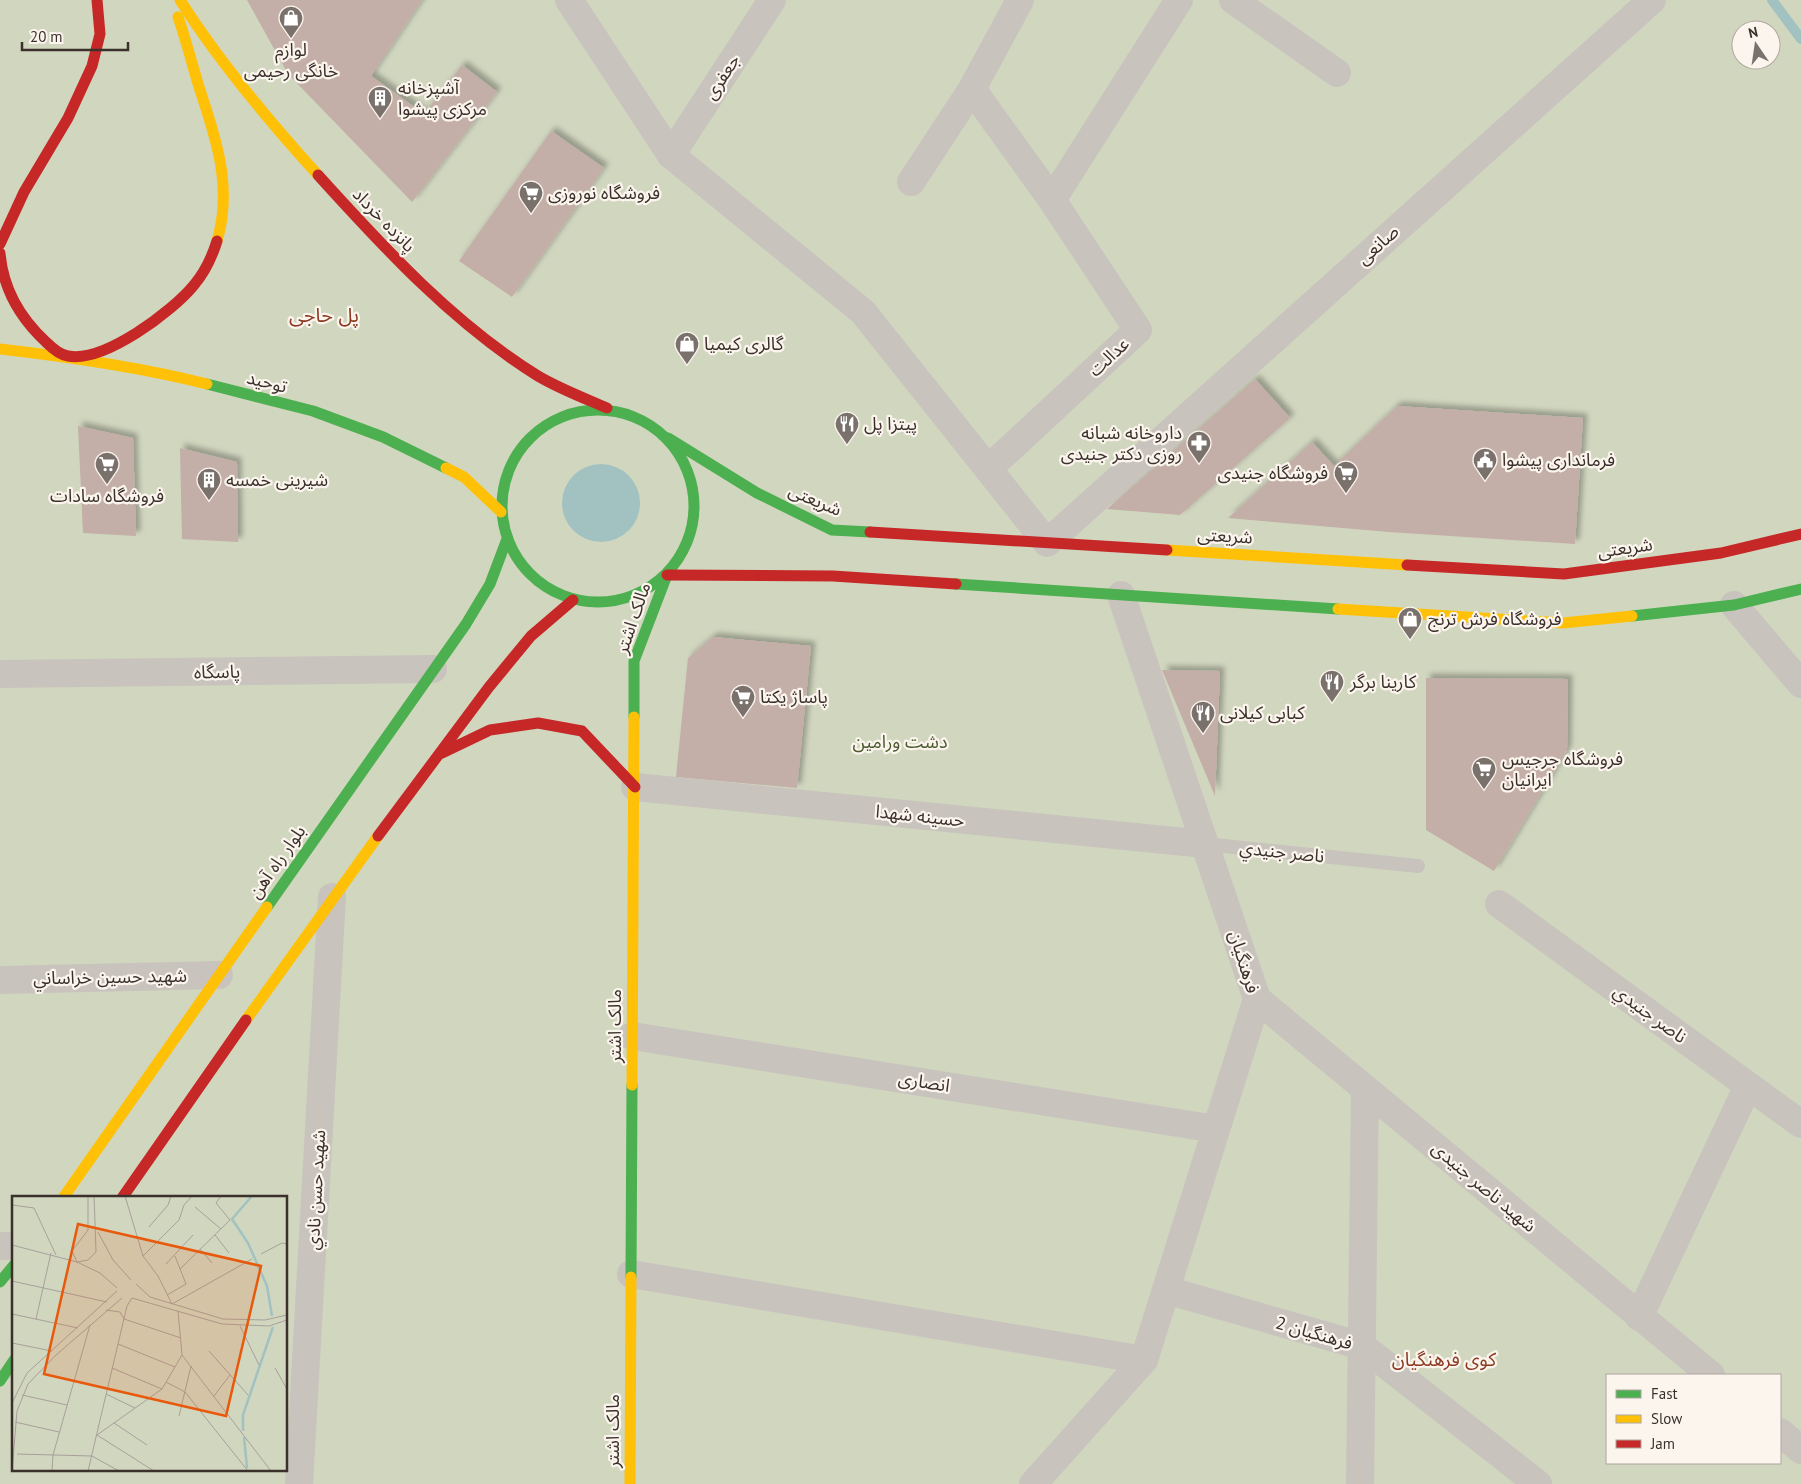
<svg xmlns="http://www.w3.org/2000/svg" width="1801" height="1484" viewBox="0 0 1801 1484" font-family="'PT Sans','Noto Sans Arabic',sans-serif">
	<defs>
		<filter id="shadow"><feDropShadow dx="4.5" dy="-4.5" stdDeviation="2.5" flood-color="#0004"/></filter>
	</defs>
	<rect width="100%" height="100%" fill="#f0ebe5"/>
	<path fill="#d1d6bf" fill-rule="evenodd" d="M0,0H1801V1484H0ZM1741,30H1771V60H1741ZM14,1198H286V1470H14ZM1607,1375H1780V1463H1607Z"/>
	<circle fill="#a1c2c1" cx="601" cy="503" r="39"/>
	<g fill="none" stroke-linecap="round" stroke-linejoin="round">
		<polyline stroke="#a1c2c1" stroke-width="10" points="1772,0 1801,39"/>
	</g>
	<g fill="#c3afa7" filter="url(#shadow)">
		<polygon points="247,0 422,0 371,76 424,114 462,65 497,92 412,202 288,74"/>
		<polygon points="551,131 604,168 512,297 459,261"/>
		<polygon points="1255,379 1290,418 1180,515 1107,509"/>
		<polygon points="1397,406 1583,418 1575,544 1389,532 1228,518 1312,442 1334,466"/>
		<polygon points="78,426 133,438 136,536 83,533"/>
		<polygon points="180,448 237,462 238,542 182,539"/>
		<polygon points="713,637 811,646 797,788 676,777 688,658"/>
		<polygon points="1162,670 1220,671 1215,796"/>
		<polygon points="1426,678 1568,679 1567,750 1494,871 1426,830"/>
	</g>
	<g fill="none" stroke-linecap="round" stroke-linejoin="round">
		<polyline stroke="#c9c3be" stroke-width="14" points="1205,844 1418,866"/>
		<g stroke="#c9c3be" stroke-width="28">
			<polyline points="569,0 671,155 863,312 1047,543 1652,0"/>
			<polyline points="1233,0 1337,73"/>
			<polyline points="972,89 1052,200 1138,330 988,469"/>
			<polyline points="671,155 772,0"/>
			<polyline points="911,182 972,89 1020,0"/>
			<polyline points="1052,200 1179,0"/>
			<polyline points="1734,605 1801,684"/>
			<polyline points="0,674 433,669"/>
			<polyline points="635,787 1205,844"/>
			<polyline points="1499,904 1801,1124"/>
			<polyline points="0,980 219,975"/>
			<polyline points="1257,999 1711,1375"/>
			<polyline points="632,1036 1216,1129"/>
			<polyline points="0,1246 14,1246"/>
			<polyline points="631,1274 1144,1360"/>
			<polyline points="1166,1290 1362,1346 1538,1484"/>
			<polyline points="1639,1317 1748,1086"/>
			<polyline points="1780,1432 1801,1450"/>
			<polyline points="299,1484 332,897"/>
			<polyline points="1033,1484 1144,1360 1257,999 1121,595"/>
			<polyline points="1360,1484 1365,1089"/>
		</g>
		<g stroke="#4caf50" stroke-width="11">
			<polyline points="207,384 313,411 383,437 446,468"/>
			<circle cx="598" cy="506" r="96"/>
			<polyline points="668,438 757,493 832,530 870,532"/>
			<polyline points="956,584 1338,609"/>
			<polyline points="1632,616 1734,605 1801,589"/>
			<polyline points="634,717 634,661 667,575"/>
			<polyline points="267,907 466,624 490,584 507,539"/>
			<polyline points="631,1277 632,1085"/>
			<polyline points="0,1282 14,1265"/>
			<polyline points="0,1381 14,1360"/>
		</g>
		<g stroke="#ffc107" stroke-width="11">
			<path d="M180,0C220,63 268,120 318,175"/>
			<path d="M178,17C186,40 192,64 199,87C216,138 233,187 217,241"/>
			<path d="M0,349C70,357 139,367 207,384"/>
			<polyline points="446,468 464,477 501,512"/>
			<polyline points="1167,550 1407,565"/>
			<polyline points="1338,609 1563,623 1632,616"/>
			<polyline points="246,1020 378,836"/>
			<polyline points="632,1085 634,717"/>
			<polyline points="63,1198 267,907"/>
			<polyline points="630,1484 631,1277"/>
		</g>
		<g stroke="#c62828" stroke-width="11">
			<path d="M318,175C384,248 454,324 538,376C560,389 584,398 607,408"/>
			<polyline points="0,244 24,192 68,118 92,66 100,34 97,0"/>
			<path d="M0,253C3,289 20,318 46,342C52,348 60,355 68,356C104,363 173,311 194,285C205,272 212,257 217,241"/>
			<polyline points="870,532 1167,550"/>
			<polyline points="1407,565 1564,574 1721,553 1801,534"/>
			<polyline points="667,575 833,576 956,584"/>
			<polyline points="442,753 490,730 538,723 582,731 635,787"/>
			<polyline points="378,836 489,687 531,636 573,600"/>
			<polyline points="122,1198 246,1020"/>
		</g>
	</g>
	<defs>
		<symbol id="shop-pin" viewBox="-11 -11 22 30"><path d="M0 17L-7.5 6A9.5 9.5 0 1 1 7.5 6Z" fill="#7a716c" stroke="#fbf5ee"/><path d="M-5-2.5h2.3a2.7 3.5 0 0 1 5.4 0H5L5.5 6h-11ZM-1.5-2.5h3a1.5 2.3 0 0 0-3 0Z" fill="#fff"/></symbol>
		<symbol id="building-pin" viewBox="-11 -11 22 30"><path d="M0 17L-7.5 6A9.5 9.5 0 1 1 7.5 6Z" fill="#7a716c" stroke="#fbf5ee"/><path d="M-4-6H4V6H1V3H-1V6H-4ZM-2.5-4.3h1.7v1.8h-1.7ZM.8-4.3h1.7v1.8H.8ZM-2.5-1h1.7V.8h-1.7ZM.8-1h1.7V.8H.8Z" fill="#fff"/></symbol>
		<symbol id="supermarket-pin" viewBox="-11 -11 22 30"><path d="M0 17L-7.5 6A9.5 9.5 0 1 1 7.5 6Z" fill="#7a716c" stroke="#fbf5ee"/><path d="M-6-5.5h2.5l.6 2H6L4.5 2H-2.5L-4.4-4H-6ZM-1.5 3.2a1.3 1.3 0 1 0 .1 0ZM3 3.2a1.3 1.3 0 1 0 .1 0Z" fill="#fff"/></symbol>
		<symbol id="restaurant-pin" viewBox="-11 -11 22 30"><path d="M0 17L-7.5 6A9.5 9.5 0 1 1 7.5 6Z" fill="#7a716c" stroke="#fbf5ee"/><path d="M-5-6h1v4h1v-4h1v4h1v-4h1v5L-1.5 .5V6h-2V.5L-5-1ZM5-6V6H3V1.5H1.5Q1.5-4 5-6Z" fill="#fff"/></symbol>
		<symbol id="pharmacy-pin" viewBox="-11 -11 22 30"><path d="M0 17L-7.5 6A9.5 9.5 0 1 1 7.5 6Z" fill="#7a716c" stroke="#fbf5ee"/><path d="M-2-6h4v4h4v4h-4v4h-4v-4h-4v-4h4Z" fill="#fff"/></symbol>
		<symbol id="civic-pin" viewBox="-11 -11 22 30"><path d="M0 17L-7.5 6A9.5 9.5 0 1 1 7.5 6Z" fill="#7a716c" stroke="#fbf5ee"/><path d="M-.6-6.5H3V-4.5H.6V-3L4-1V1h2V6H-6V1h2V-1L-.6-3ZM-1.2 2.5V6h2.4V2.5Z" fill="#fff"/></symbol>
	</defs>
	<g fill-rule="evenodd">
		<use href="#shop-pin" x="277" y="4" width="28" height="38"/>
		<use href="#building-pin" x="366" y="84" width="28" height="38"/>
		<use href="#supermarket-pin" x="517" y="179" width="28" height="38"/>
		<use href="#shop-pin" x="673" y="330" width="28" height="38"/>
		<use href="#restaurant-pin" x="833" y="410" width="28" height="38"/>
		<use href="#pharmacy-pin" x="1185" y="429" width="28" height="38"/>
		<use href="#civic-pin" x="1471" y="446" width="28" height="38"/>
		<use href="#supermarket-pin" x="93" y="450" width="28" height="38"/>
		<use href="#supermarket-pin" x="1332" y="459" width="28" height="38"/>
		<use href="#building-pin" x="195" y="466" width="28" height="38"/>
		<use href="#shop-pin" x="1396" y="605" width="28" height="38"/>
		<use href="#restaurant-pin" x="1318" y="668" width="28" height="38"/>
		<use href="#supermarket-pin" x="729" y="683" width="28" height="38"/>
		<use href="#restaurant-pin" x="1189" y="699" width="28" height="38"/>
		<use href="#supermarket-pin" x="1470" y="755" width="28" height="38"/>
	</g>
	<g text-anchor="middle" stroke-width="4.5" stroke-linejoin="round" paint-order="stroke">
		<g font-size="18" fill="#3b302b" stroke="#fbf5ee" text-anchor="start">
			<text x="291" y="56" text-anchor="middle">لوازم<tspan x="291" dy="21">خانگی رحیمی</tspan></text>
			<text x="398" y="94">آشپزخانه<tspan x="398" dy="21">مرکزی پیشوا</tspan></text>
			<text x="548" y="199">فروشگاه نوروزی</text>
			<text x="704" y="350">گالری کیمیا</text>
			<text x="864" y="430">پیتزا پل</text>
			<text x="1182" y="439" text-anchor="end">داروخانه شبانه<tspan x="1182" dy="21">روزی دکتر جنیدی</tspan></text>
			<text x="1502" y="466">فرمانداری پیشوا</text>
			<text x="1328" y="479" text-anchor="end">فروشگاه جنیدی</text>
			<text x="226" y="486">شیرینی خمسه</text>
			<text x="107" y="502" text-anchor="middle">فروشگاه سادات</text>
			<text x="1428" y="625">فروشگاه فرش ترنج</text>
			<text x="1350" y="688">کارینا برگر</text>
			<text x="760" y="703">پاساژ یکتا</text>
			<text x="1220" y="719">کبابی کیلانی</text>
			<text x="1502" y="765">فروشگاه جرجیس<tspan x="1502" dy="21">ایرانیان</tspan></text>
		</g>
		<g font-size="18" fill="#3b302b" stroke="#fbf5ee">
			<text transform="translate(722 77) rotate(-57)" y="6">جعفری</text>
			<text transform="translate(384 220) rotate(46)" y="6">پانزده خرداد</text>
			<text transform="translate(1378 245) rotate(-42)" y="6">صانعی</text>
			<text transform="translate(1109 357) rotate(-43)" y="6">عدالت</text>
			<text transform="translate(267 382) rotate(14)" y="6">توحید</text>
			<text transform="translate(815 500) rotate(23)" y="6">شریعتی</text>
			<text transform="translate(1225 536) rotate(3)" y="6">شریعتی</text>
			<text transform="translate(1625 548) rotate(-8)" y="6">شریعتی</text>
			<text transform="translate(633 618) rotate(-71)" y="6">مالک اشتر</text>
			<text transform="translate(217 672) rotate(-1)" y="6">پاسگاه</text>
			<text transform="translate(920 816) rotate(6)" y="6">حسینه شهدا</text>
			<text transform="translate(1282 852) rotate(6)" y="6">ناصر جنيدي</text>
			<text transform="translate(277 862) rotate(-55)" y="6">بلوار راه آهن</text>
			<text transform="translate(1244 962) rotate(73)" y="6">فرهنگیان</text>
			<text transform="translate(110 977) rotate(-1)" y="6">شهيد حسين خراساني</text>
			<text transform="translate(1650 1014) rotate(36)" y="6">ناصر جنيدي</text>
			<text transform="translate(615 1026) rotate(-90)" y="6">مالک اشتر</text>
			<text transform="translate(924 1082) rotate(9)" y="6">انصاری</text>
			<text transform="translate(1484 1187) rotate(40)" y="6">شهيد ناصر جنیدی</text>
			<text transform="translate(316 1190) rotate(-87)" y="6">شهيد حسن نادي</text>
			<text transform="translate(1314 1333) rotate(16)" y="6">فرهنگيان 2</text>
			<text transform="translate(613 1431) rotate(-90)" y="6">مالک اشتر</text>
		</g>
		<g font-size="18" fill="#4a5a2e" stroke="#fbf5ee">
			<text x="900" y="748">دشت ورامین</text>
		</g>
		<g font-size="19" fill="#8c3b22" stroke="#fbf5ee">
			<text x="1444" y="1366">کوی فرهنگیان</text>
		</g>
		<g font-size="20" fill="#8c3b22" stroke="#fbf5ee">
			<text x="324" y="322">پل حاجی</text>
		</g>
	</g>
	<g transform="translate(12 1196)">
		<rect width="275" height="275" fill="#f0ebe5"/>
		<path d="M0,0H275V275H0Z" fill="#d1d6bf"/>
		<path fill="none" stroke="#a1c2c1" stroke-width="2.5" d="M240,0L220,23L236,47L255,90L260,120M231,235V219L261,131M232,241L235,272"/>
		<path fill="none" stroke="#a8a09b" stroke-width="1" d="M76,0V34L60,55L65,66L76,64L84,56L83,26M82,0L83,26M113,0L131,60L146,80L160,108L240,63M0,9L22,12L44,59M183,11L209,33M137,31L156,9L159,0M86,36L101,64L119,84M203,39L217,57M0,49L65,66L88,77L105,92M188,53L200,67M249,58L270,47L275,48M131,60L167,24L172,9L180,0M154,68L181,39M168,73L218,24L204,7L209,0M0,85L95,106M124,88L138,101L211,123L253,124L275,119M155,99L174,88L163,60M120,102L210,128L257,130L275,124M94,114L108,116L112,123M0,118L66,132M24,123L39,57M112,123L169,142M228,130L247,169M0,147L40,155M106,148L163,171M197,155L236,199M170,159L259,275M100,172L150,193M263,172L275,193M154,186L173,196L236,275M94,198L123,212M10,199L55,209M202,200L218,179M0,207L15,177L105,95M167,220L179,170M3,226L47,236M102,227L135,249M5,258L80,260L107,275M0,275L5,215L16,188L44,159L110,102M40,275L41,259L78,129M76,275L115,110L120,102M142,275L85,239L150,193L170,159L166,115"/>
		<path fill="#e8590c" fill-opacity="0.15" stroke="#e8590c" stroke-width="2.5" d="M66,28L249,70L214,220L32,178Z"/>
		<rect width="275" height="275" fill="none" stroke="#3b302b" stroke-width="2.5"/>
	</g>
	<rect x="1606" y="1374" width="175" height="90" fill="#fbf5ee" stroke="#aea6a0"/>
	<rect x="1616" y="1390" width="25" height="8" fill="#4caf50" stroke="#aea6a0"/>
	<text x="1651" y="1399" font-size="15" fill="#3b302b">Fast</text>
	<rect x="1616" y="1415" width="25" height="8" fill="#ffc107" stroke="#aea6a0"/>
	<text x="1651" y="1424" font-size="15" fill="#3b302b">Slow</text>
	<rect x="1616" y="1440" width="25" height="8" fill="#c62828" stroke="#aea6a0"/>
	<text x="1651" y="1449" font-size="15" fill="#3b302b">Jam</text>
	<g transform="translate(1756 45) rotate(347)"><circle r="24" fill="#fbf5ee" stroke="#aea6a0"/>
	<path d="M0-4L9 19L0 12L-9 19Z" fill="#7a716c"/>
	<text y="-8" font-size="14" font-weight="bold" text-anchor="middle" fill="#3b302b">N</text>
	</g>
	<path d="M22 42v8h106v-8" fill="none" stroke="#3b302b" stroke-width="2.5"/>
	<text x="30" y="42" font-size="15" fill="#3b302b" stroke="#fbf5ee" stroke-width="4" paint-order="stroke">20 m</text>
</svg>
